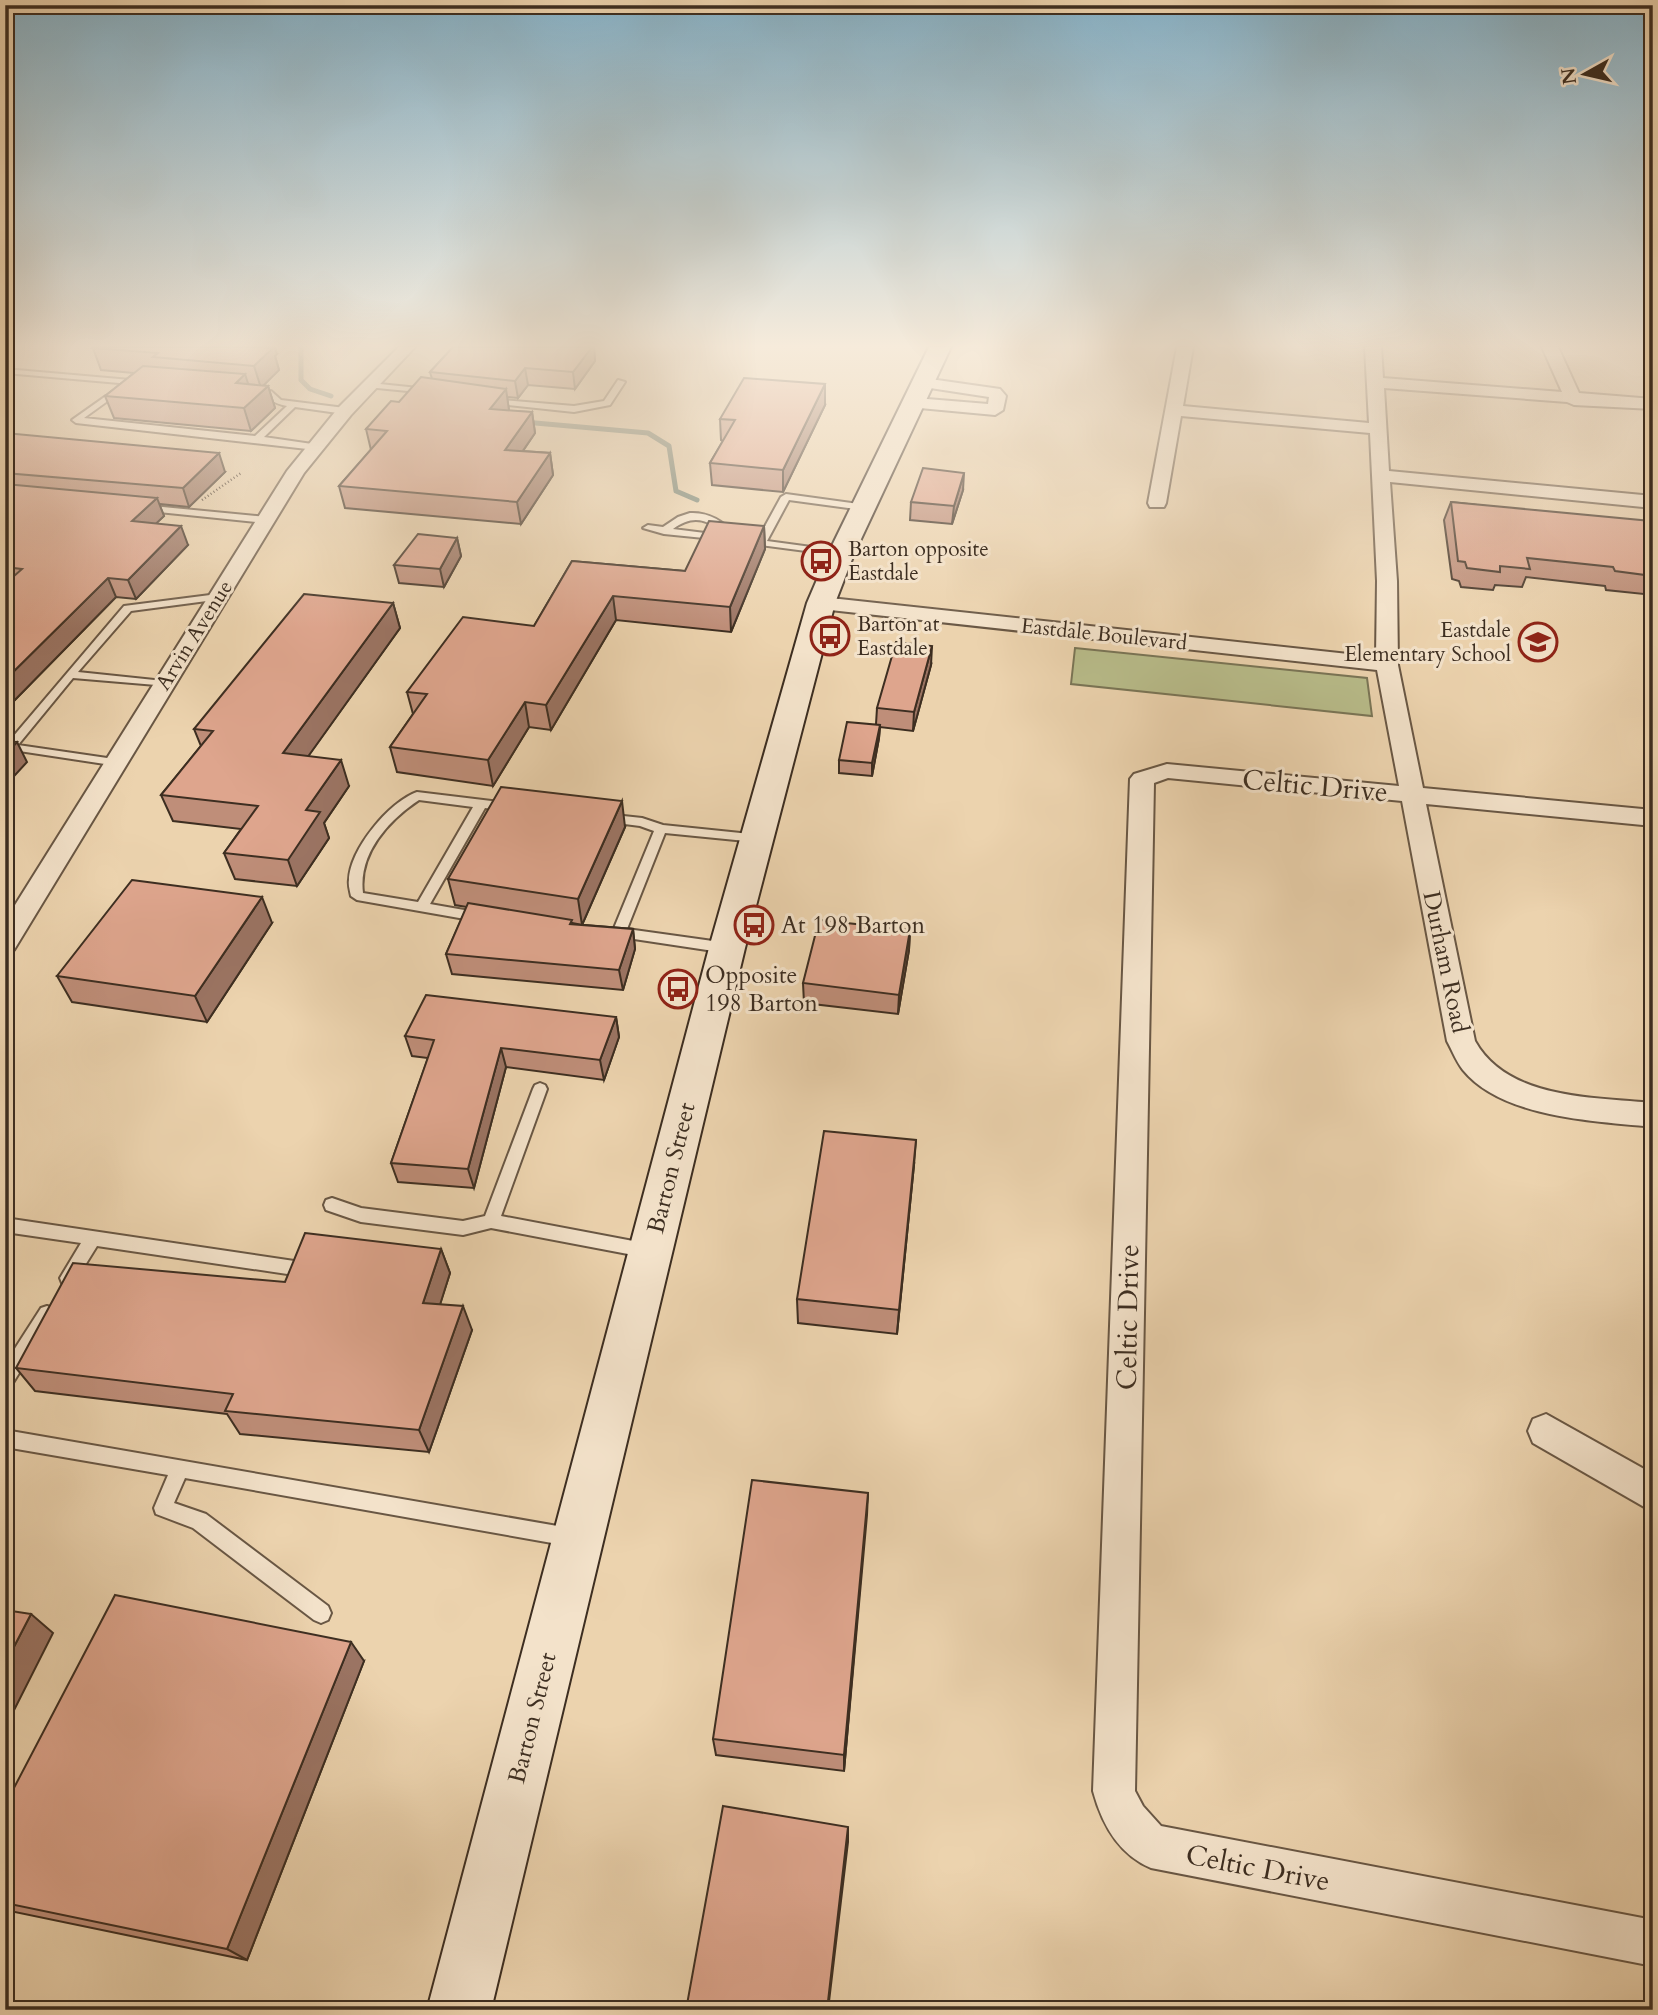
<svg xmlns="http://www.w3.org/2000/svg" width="1658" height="2015" viewBox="0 0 1658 2015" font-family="Cardo,serif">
	<rect width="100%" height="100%" fill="#ecd3ae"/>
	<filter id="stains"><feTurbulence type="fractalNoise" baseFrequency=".00286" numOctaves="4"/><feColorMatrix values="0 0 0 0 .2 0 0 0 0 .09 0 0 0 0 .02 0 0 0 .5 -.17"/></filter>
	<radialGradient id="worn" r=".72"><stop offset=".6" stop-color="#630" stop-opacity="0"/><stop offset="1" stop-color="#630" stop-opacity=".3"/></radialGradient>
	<polygon fill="#b8bc8a" stroke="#7a7556" stroke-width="2" points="1075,648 1367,678 1372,716 1071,684"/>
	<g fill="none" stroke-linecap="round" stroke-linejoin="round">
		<g stroke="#748171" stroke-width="5">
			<polyline points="301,347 301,380 310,389 331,396"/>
			<polyline points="524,422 648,433 669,446 676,491 697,500"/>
		</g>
		<defs>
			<g id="service">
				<polygon points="5,369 142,381 146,383 142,385 5,373"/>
				<polygon points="618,380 625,382 610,405 574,412 489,403 485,401 489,399 574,406 604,401"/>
				<polygon points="370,383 428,389 432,391 428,393 367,387 367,383"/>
				<path d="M253,390L271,391L281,400L345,408L349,411L345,414L295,407L264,437L319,445L320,447L316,450L76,423L72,420L106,396L110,398L109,400L84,418L255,436L287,406C274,404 266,396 253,394Z"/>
				<polygon points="786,494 866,505 868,507 863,510 789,500 767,541 841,551 844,552 844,556 745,543 745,539 758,539 781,497"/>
				<polygon points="142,505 266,517 271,520 266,523 139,510 137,508"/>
				<path d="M690,513C709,512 723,521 736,535L728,537C710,520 694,513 673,529L721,535L726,538L724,540L664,534L643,528L648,525L663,527L678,517Z"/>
				<polygon points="218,594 222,595 222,599 131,611 78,672 164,681 168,682 168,686 73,678 18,745 114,759 120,763 118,766 6,749 6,745 124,606"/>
				<path d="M417,792L508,803L514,807L508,811L485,808L430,904L487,914L489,917L487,920L482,922L357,900L351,896C350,891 348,885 349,880C350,849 389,802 417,792ZM419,800L473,807L418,902L363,893C358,853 389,820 419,800Z"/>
				<polygon points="605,814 642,818 663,825 760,835 762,838 760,841 756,842 665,833 627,929 727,943 734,948 732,951 727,953 614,936 612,933 654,831 640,826 601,821 599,818 601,815"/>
				<polygon points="540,1083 545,1085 547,1089 501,1216 649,1244 655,1246 657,1251 655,1256 649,1258 491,1228 463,1235 361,1222 326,1210 324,1205 326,1200 332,1198 361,1208 463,1221 485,1216 533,1089 535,1085"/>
				<polygon points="5,1218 301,1262 307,1264 309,1269 307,1274 301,1276 97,1246 74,1283 68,1285 62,1283 60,1278 81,1243 5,1232"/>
				<polygon points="47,1306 53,1308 55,1313 53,1318 11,1386 5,1388 5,1364 41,1308"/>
				<polygon points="5,1430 569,1528 576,1530 578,1537 576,1544 569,1546 185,1478 174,1503 206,1514 328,1606 331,1613 328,1620 321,1623 314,1620 193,1528 156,1514 154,1508 168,1475 5,1447"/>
			</g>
			<g id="minor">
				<polygon points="399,347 415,347 351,415 304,473 14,950 5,952 5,921 287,471 339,407"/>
				<path d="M1177,347H1193L1183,406L1369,423L1365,347H1381L1383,378L1562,392L1542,347H1558L1579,393L1653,399V409L1574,405L1567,402L1384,388L1389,471L1653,496V508L1390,482L1397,581L1398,665L1423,788L1653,810V826L1426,804L1475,1041C1508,1100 1594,1097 1653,1103V1127C1595,1121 1502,1118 1463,1070C1456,1061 1452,1050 1447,1041L1402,801L1168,778L1154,783L1135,1791L1143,1806L1161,1826L1653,1920V1966L1151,1868C1118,1854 1102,1824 1093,1791L1130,779L1134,774L1167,764L1399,786L1377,670L821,609L814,607L811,603L814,599L821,597L1376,657L1377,581L1370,433L1181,416L1166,503L1164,507H1150L1148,503Z"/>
				<polygon points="923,378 1000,389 1006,396 1003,410 995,415 909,407 907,403 915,398 988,404 989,397 917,386 915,383 917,380"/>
				<polygon points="1546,1414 1653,1474 1653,1512 1533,1443 1528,1431 1533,1419"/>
			</g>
			<polygon id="secondary" points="929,347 951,347 854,554 835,603 745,948 491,2010 427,2010 709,948 807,603 828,554"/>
		</defs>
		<use href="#service" stroke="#695744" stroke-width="4"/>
		<use href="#minor" stroke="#695744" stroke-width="4"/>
		<use href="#secondary" stroke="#3d2e21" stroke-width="4"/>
		<polyline stroke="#3d2e21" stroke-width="2.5" stroke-dasharray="1 2.5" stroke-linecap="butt" points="202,500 241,473"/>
		<use href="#service" fill="#f3e2ca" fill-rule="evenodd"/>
		<use href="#minor" fill="#f3e2ca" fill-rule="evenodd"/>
		<use href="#secondary" fill="#f3e2ca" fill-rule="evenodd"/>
	</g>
	<g fill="#bf8e79" stroke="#3d2e21" stroke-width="2">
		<polygon points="453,347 594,347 595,361 575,389 528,385 518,398 507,397 509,411 532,412 535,433 523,451 550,453 553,475 521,524 345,508 339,486 371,450 366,429 399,402 432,379 430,372"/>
		<polygon points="93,348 277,354 275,356 279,370 263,385 268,386 275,408 251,431 114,418 105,396 134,373 101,370"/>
		<polygon points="825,405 783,492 712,485 710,463 723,441 721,440 720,419"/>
		<polygon points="5,433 225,472 189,507 159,504 164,516 156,523 188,545 136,599 116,597 5,710"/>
		<polygon points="963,490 952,524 910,520 911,502"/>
		<polygon points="1451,502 1653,525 1653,595 1606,590 1605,586 1526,577 1522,587 1495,585 1493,590 1461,587 1459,581 1452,579 1444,520"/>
		<polygon points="764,526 765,549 731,632 616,620 551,730 529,727 493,786 397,772 390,747 413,714 407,692 534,626 572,561 685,571"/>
		<polygon points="457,538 461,556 444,587 399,583 394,565"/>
		<polygon points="393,603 400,628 308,756 349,786 324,823 329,838 297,886 235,879 224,853 241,829 173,821 161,795 201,746 194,729"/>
		<polygon points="931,665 913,731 880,727 879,738 872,776 839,773 839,760 876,724 877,708"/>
		<polygon points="625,827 582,925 572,923 573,924 633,929 635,949 623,990 452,974 446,954 467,907 455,905 448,879"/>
		<polygon points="272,923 207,1022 72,1002 57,976"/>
		<polygon points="910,930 909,950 898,1014 804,1003 803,983"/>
		<polygon points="616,1017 619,1037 604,1080 506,1067 474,1188 398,1182 391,1163 428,1058 412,1056 405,1036"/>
		<polygon points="914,1165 897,1334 798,1323 797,1299"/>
		<polygon points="441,1249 450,1273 440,1304 472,1330 429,1452 240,1434 227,1414 35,1391 16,1368 285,1282"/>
		<polygon points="868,1493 844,1771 716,1755 713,1739"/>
		<polygon points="364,1661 247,1960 5,1910 5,1805"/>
	</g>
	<g fill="#9b7463" stroke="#3d2e21" stroke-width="2">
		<polygon points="252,347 275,347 277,354 275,356 279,370 261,388 254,366"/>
		<polygon points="592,347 594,347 595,361 575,389 573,372"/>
		<polygon points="525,368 528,385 518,398 515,381"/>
		<polygon points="245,374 252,396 236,383"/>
		<polygon points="825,384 825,405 783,492 783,470"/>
		<polygon points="268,386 275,408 251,431 244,408"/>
		<polygon points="506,389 509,410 494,430 490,409"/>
		<polygon points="532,412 535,433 509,471 505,450"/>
		<polygon points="219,453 225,472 189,507 183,488"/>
		<polygon points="550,453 553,475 521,524 517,502"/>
		<polygon points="964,473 963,490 952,524 954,506"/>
		<polygon points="157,498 164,516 139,540 132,521"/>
		<polygon points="181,526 188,545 136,599 128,580"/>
		<polygon points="764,526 765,549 731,632 730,607"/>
		<polygon points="457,538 461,556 444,587 440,569"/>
		<polygon points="108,578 116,597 5,710 5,680"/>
		<polygon points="613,596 616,620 551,730 546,705"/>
		<polygon points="393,603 400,628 292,779 283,753"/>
		<polygon points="932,646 931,665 913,731 914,712"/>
		<polygon points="525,702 529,727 493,786 488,760"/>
		<polygon points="880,725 879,738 872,776 872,763"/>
		<polygon points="17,742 27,762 5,786 5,755"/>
		<polygon points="341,760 349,786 324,823 329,838 297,886 288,860 306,810"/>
		<polygon points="622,801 625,827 582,925 578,899"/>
		<polygon points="262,897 272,923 207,1022 195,996"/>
		<polygon points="633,929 635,949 623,990 619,970"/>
		<polygon points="910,930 909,950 898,1014 899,995"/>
		<polygon points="616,1017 619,1037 604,1080 600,1060"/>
		<polygon points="501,1048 506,1067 474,1188 468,1169"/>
		<polygon points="916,1140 914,1165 897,1334 899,1310"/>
		<polygon points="441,1249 450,1273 433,1327 423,1303"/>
		<polygon points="463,1306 472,1330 429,1452 419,1430"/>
		<polygon points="868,1493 867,1515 844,1771 844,1755"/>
		<polygon points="31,1614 53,1633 5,1728 5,1664"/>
		<polygon points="351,1642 364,1661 247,1960 227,1949"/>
		<polygon points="848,1827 848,1842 828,2010 827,2010"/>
	</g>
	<g fill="#dea58d" stroke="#3d2e21" stroke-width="2">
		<polygon points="95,347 253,347 273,348 254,366 153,357 158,353 93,348"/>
		<polygon points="453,347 592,347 573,372 525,368 515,381 430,372"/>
		<polygon points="143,366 245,374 236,383 268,386 244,408 105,396"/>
		<polygon points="421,377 506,389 490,409 532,412 505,450 550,453 517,502 339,486 387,431 366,429 391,401 399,402"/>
		<polygon points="744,378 825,384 783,470 710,463 735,420 720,419"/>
		<polygon points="5,433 219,453 183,488 5,473"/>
		<polygon points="923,468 964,473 954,506 911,502"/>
		<polygon points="5,484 157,498 132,521 181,526 128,580 108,578 5,680 5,584 22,569 5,567"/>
		<polygon points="1451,502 1651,521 1653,525 1653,576 1615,571 1613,567 1527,558 1530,569 1500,566 1500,572 1467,568 1465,562 1458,561"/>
		<polygon points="709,521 764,526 730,607 613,596 546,705 525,702 488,760 390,747 427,694 407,692 463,617 534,626 572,561 685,571"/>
		<polygon points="418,534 457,538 440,569 394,565"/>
		<polygon points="304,594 393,603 283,753 341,760 306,810 320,812 288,860 224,853 258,806 161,795 213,731 194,729"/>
		<polygon points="896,642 932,646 914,712 877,708"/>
		<polygon points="847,722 880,725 872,763 839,760"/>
		<polygon points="5,741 17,742 5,755"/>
		<polygon points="501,787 622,801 578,899 448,879"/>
		<polygon points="132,880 262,897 195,996 57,976"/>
		<polygon points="468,903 572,920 570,924 633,929 619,970 446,954"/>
		<polygon points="819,920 910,930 899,995 803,983"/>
		<polygon points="426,995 616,1017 600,1060 501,1048 468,1169 391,1163 434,1040 405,1036"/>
		<polygon points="824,1131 916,1140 899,1310 797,1299"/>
		<polygon points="305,1233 441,1249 423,1303 463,1306 419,1430 225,1411 233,1394 16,1368 73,1263 285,1282"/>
		<polygon points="752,1480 868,1493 844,1755 713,1739"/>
		<polygon points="115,1595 351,1642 227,1949 5,1903 5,1805"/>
		<polygon points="5,1610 31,1614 5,1664"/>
		<polygon points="723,1806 848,1827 827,2010 686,2010"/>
	</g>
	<linearGradient id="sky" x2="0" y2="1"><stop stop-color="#88b6ce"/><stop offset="0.55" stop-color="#f6ebdb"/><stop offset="1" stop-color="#f6ebdb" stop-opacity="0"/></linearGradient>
	<rect width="1658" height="629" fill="url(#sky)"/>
	<defs>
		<symbol id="bus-ring" viewBox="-11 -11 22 22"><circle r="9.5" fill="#f3e2ca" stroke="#8f2418" stroke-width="1.5"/><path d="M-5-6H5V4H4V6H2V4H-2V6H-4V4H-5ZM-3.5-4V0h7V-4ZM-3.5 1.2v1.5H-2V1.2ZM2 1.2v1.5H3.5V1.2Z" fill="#8f2418"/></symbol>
		<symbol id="school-ring" viewBox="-11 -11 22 22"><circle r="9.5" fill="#f3e2ca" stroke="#8f2418" stroke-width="1.5"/><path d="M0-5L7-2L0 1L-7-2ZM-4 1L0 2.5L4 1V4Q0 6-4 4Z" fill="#8f2418"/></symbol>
	</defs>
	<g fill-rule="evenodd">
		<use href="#bus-ring" x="799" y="539" width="44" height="44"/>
		<use href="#bus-ring" x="808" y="614" width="44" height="44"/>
		<use href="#school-ring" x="1516" y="620" width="44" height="44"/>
		<use href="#bus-ring" x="732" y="903" width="44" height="44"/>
		<use href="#bus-ring" x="656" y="967" width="44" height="44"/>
	</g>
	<g text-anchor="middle" stroke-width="6" stroke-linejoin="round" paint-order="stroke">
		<g font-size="21" fill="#3d2e21" stroke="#f3e2ca" text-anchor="start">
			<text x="848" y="556">Barton opposite<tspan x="848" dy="24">Eastdale</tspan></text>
			<text x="857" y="631">Barton at<tspan x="857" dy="24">Eastdale</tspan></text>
			<text x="1511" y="637" text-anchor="end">Eastdale<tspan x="1511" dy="24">Elementary School</tspan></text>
		</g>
		<g font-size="21" fill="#3d2e21" stroke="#f3e2ca">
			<text transform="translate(1104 634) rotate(6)" y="7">Eastdale Boulevard</text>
			<text transform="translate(194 635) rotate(-58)" y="7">Arvin Avenue</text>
		</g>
		<g font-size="24" fill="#3d2e21" stroke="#f3e2ca" text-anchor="start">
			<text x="781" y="933">At 198 Barton</text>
			<text x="705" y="983">Opposite<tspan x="705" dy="28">198 Barton</tspan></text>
		</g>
		<g font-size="24" fill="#3d2e21" stroke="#f3e2ca">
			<text transform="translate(1446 962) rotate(78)" y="8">Durham Road</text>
			<text transform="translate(671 1168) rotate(-76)" y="8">Barton Street</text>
			<text transform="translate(532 1718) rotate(-76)" y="8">Barton Street</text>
		</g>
		<g font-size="28" fill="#3d2e21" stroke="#f3e2ca">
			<text transform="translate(1315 785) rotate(5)" y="10">Celtic Drive</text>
			<text transform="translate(1127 1317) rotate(-89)" y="10">Celtic Drive</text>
			<text transform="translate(1258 1867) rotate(11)" y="10">Celtic Drive</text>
		</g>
	</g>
	<rect width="1658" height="2015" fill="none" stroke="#ecd3ae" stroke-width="28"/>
	<rect x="7" y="7" width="1644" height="2001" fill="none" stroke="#3d2e21" stroke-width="3.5"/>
	<rect x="14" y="14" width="1630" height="1987" fill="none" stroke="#3d2e21" stroke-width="2"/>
	<g transform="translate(1585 74) rotate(262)" stroke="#f3e2ca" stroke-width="5" paint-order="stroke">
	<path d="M0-5L12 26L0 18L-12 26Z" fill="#3d2e21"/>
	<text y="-10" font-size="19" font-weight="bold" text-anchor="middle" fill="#3d2e21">N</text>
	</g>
	<rect width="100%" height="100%" filter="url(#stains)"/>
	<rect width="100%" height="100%" fill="url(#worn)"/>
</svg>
